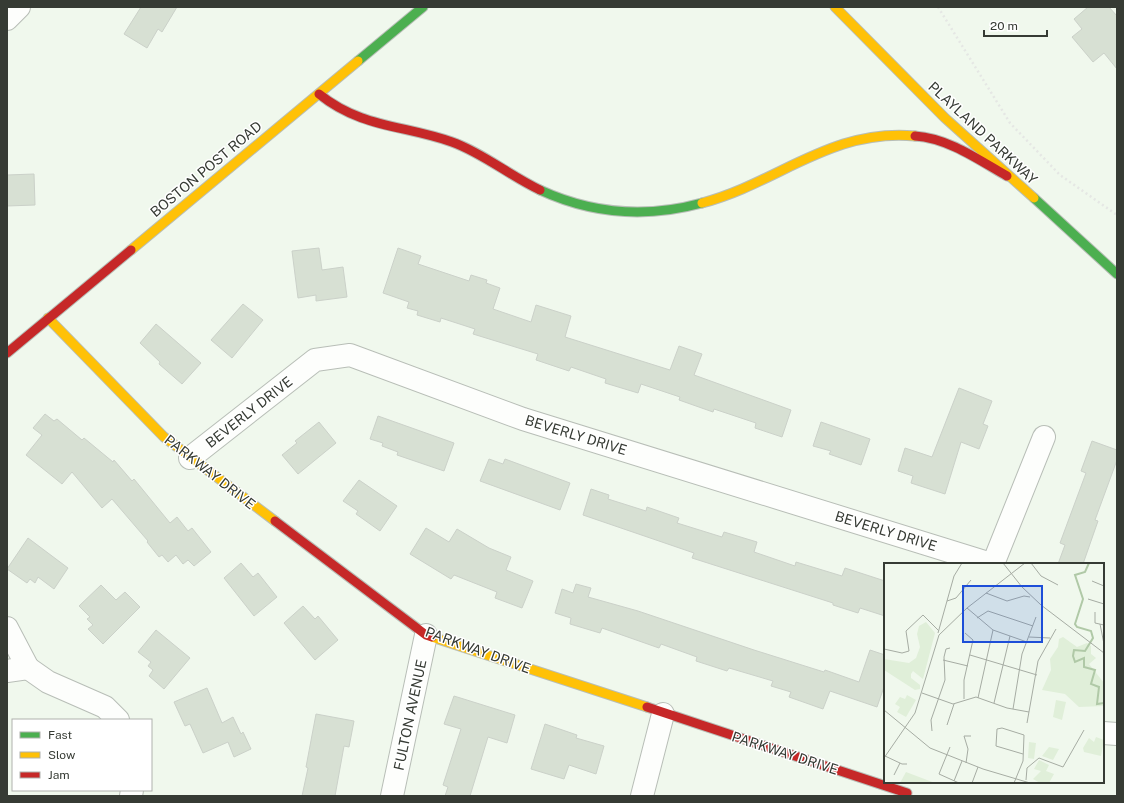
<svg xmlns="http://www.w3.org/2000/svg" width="1124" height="803" viewBox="0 0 1124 803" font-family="'Public Sans',sans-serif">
	<rect width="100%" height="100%" fill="#f0f8ed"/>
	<g fill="#d7e0d3" stroke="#cbd1c9">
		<polygon points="141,7 177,7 162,32 158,29 147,48 124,34"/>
		<polygon points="1088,7 1109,7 1117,16 1117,69 1104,53 1093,62 1072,37 1082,29 1074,19"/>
		<polygon points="34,174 35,205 7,206 7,175"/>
		<polygon points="319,248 322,270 343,267 347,297 316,301 316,295 298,298 292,251"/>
		<polygon points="398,248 421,256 418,264 469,281 471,275 487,280 486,283 500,288 493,309 531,322 536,305 571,316 565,337 670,370 679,346 702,354 694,375 791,410 782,437 755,428 756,423 714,409 713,412 679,400 680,397 641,384 638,393 605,383 606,379 571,367 569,371 536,360 538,354 473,334 475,329 441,318 440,322 417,315 418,311 407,308 409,302 383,293"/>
		<polygon points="243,304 263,320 232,358 211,340"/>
		<polygon points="156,324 201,363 182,384 159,364 160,362 140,343"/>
		<polygon points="959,388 992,401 983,424 988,426 979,449 961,442 945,494 911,483 913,476 898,471 905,448 932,457"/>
		<polygon points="45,414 54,421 57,419 82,440 84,438 113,462 114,460 132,481 134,479 170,523 177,517 188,531 192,528 211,552 194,566 188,560 183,564 176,555 168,562 162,555 159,557 147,542 148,541 112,499 102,508 72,472 62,484 26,455 42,435 33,428"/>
		<polygon points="378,416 454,443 444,471 397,455 398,452 382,446 383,443 370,439"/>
		<polygon points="319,422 336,443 298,474 282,455 297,443 295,441"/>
		<polygon points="821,422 870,439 861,465 829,454 831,451 813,446"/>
		<polygon points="1092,441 1117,450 1117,460 1095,520 1098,521 1083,564 1058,564 1065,545 1060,543 1086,473 1081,471"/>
		<polygon points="489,459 503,464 505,459 570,483 560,510 480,481"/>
		<polygon points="359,480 397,506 380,531 356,514 358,511 343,501"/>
		<polygon points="591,489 609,495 608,499 646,511 647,507 679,518 677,523 722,537 724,532 757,542 754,552 795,566 796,562 842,576 845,568 885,581 885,616 860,608 858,613 833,605 833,603 692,558 694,553 583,515"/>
		<polygon points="426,528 449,542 457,529 489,548 511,557 506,570 533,581 522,608 495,598 497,592 454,575 451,579 410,554"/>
		<polygon points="28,538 68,568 54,589 38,577 35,583 30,579 27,583 7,569"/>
		<polygon points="241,563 253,577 258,573 277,597 254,616 224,578"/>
		<polygon points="576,584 591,588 588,597 638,611 754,650 824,672 825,670 859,682 870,650 885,655 885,684 877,707 830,691 823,709 789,697 791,692 771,686 773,681 729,668 727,671 696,661 697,657 661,644 659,648 602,628 600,633 570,624 571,618 555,613 562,589 573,593"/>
		<polygon points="101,585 116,600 125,592 140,607 103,644 88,629 93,625 87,619 90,617 79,606"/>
		<polygon points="303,606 315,619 318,616 338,640 315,660 284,623"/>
		<polygon points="156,630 190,658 164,689 149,676 153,670 148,666 151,662 138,652"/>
		<polygon points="207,688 222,723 233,717 241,734 243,732 251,749 234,757 228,742 203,753 190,724 185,726 174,702"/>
		<polygon points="454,696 515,715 507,743 488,737 470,796 445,796 448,787 443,785 461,729 444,724"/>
		<polygon points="316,714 354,721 349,747 344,746 335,796 302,796 308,768 306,767"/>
		<polygon points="545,724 577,735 576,738 604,746 596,774 569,765 564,779 531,769"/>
	</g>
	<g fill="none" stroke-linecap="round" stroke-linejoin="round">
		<defs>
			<g id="street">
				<polyline points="7,19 19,7"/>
				<polyline points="190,458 315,360 350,355 523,419 991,564"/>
				<polyline points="993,564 1044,437"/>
				<polyline points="7,628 28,668 7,671"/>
				<polyline points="28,668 48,682 105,707 118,720"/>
				<polyline points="1103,733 1117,734"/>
				<polyline points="131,796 132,790"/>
				<polyline points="392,796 426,635"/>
				<polyline points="642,796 663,714"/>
			</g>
			<g id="fast">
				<polyline points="358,61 423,7"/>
				<path d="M540,190C592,214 647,218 702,203"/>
				<polyline points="1034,198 1117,274"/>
			</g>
			<g id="slow">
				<polyline points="835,7 945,118 1034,198"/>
				<path d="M702,203C778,183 831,128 915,136"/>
				<polyline points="131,250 358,61"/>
				<polyline points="48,318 164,437 275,521"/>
				<polyline points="432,637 647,707"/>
			</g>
			<g id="jam">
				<path d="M319,94C361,128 404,125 452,142C483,153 510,176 540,190"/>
				<path d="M915,136C948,138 979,160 1007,176"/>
				<polyline points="7,353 131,250"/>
				<polyline points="275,521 426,635 432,637"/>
				<polyline points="647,707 907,793"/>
			</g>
		</defs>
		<use href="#street" stroke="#b8beb7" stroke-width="24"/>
		<use href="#fast" stroke="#b8beb7" stroke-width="11"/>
		<use href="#slow" stroke="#b8beb7" stroke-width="11"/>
		<use href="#jam" stroke="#b8beb7" stroke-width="11"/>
		<polyline stroke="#e5e7e4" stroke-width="2.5" stroke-dasharray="2 3" stroke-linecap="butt" points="938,7 1010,123 1060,175 1117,215"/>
		<use href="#street" stroke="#fdfefc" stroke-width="22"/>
		<use href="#fast" stroke="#4caf50" stroke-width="9"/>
		<use href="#slow" stroke="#ffc107" stroke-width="9"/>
		<use href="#jam" stroke="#c62828" stroke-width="9"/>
	</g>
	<g text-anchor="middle" stroke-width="3" stroke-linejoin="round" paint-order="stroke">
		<g font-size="14" fill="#363b34" stroke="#fff">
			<text transform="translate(983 133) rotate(43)" y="5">PLAYLAND PARKWAY</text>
			<text transform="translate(206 169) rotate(-40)" y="5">BOSTON POST ROAD</text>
			<text transform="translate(249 412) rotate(-38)" y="5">BEVERLY DRIVE</text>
			<text transform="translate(576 435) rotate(17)" y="5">BEVERLY DRIVE</text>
			<text transform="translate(210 472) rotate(38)" y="5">PARKWAY DRIVE</text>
			<text transform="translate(886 531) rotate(17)" y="5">BEVERLY DRIVE</text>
			<text transform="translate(478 650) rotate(20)" y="5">PARKWAY DRIVE</text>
			<text transform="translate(410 715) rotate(-78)" y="5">FULTON AVENUE</text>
			<text transform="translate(785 753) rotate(18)" y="5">PARKWAY DRIVE</text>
		</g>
	</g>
	<g transform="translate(884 563)">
		<rect width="220" height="220" fill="#f0f8ed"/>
		<path d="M22,209L51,220H16Z" fill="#e0efd9"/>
		<path d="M42,59L51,70L39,116L29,108L27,111V115L36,122V126L31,127L0,107V96L25,100L32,95L36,84L33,71L35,63Z" fill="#e0efd9"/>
		<path d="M179,74L193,84L203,80L207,83V91L212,95L205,101L220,120V143L195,144L181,131L158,127L167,107L166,96L174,84L175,76Z" fill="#e0efd9"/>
		<path d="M23,132L32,137L22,154L13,149L16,144L11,141L16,134L21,136ZM172,137L182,139L178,157L169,154ZM212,174L220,177L217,193L200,189L199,185L205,175L210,179ZM145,179L152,180L150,196L144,195ZM165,184L175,186L169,197L158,193ZM155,197L165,202L162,208L170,211L165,220H156L149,216L157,208L150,206Z" fill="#e0efd9"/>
		<path fill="none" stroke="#b0c9a7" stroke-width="2" d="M205,0L201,9L191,12L199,36L191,61L193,64L207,68L209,75L201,88L190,87L189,93L191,99L200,95V104L211,107L207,121L215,124L213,141L220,140"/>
		<path fill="none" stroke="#a6aca3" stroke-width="1" d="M119,0L138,24L157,42L220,90M147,0L157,13L174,22M208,18L220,23M102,30L123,38L140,33L146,34M204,36L220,41M63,38L72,35L87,17M83,45L109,67L143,79M211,49V60L220,62M93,55L104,48L149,63M216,61L220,81M54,70L70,13L78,0M145,74L166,75M0,86L18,90L25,88L22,68L39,52L55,68M86,92L153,112M59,97L84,103M38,130L69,141L92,134L123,145L145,149M94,135L109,67M80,136V117L89,77L81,70M110,140L126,73M129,146L138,91L152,54M0,147L46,185L99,206L146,220M143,160L154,98L172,66M63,162L70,141M48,168L47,157L61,117L60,94L62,86L66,85M66,184L55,211L75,220M1,193L18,201H23M0,195L31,150L55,72L83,45L141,0M82,200L84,186L80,173H87M10,212L16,200M142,217L143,205L155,195L179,204L200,167M70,218L78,198M88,220L94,204M130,220L139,198L140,172L118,165L113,166L112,183L139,191"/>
		<path fill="#1d4ed8" fill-opacity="0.15" stroke="#1d4ed8" stroke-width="2" d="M79,23H158V79H79Z"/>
		<rect width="220" height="220" fill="none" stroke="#363b34" stroke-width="2"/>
	</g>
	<rect width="1124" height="803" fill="none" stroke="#363b34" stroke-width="16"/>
	<rect x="12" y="719" width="140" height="72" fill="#ffffff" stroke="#afb1ae"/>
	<rect x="20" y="732" width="20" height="6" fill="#4caf50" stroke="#afb1ae"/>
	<text x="48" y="739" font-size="12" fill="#363b34">Fast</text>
	<rect x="20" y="752" width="20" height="6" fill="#ffc107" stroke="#afb1ae"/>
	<text x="48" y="759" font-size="12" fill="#363b34">Slow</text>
	<rect x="20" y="772" width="20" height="6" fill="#c62828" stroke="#afb1ae"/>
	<text x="48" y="779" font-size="12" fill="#363b34">Jam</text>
	<path d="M984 30v6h63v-6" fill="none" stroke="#363b34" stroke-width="2"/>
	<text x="990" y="30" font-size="12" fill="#363b34" stroke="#ffffff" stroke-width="3" paint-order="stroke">20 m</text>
</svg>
